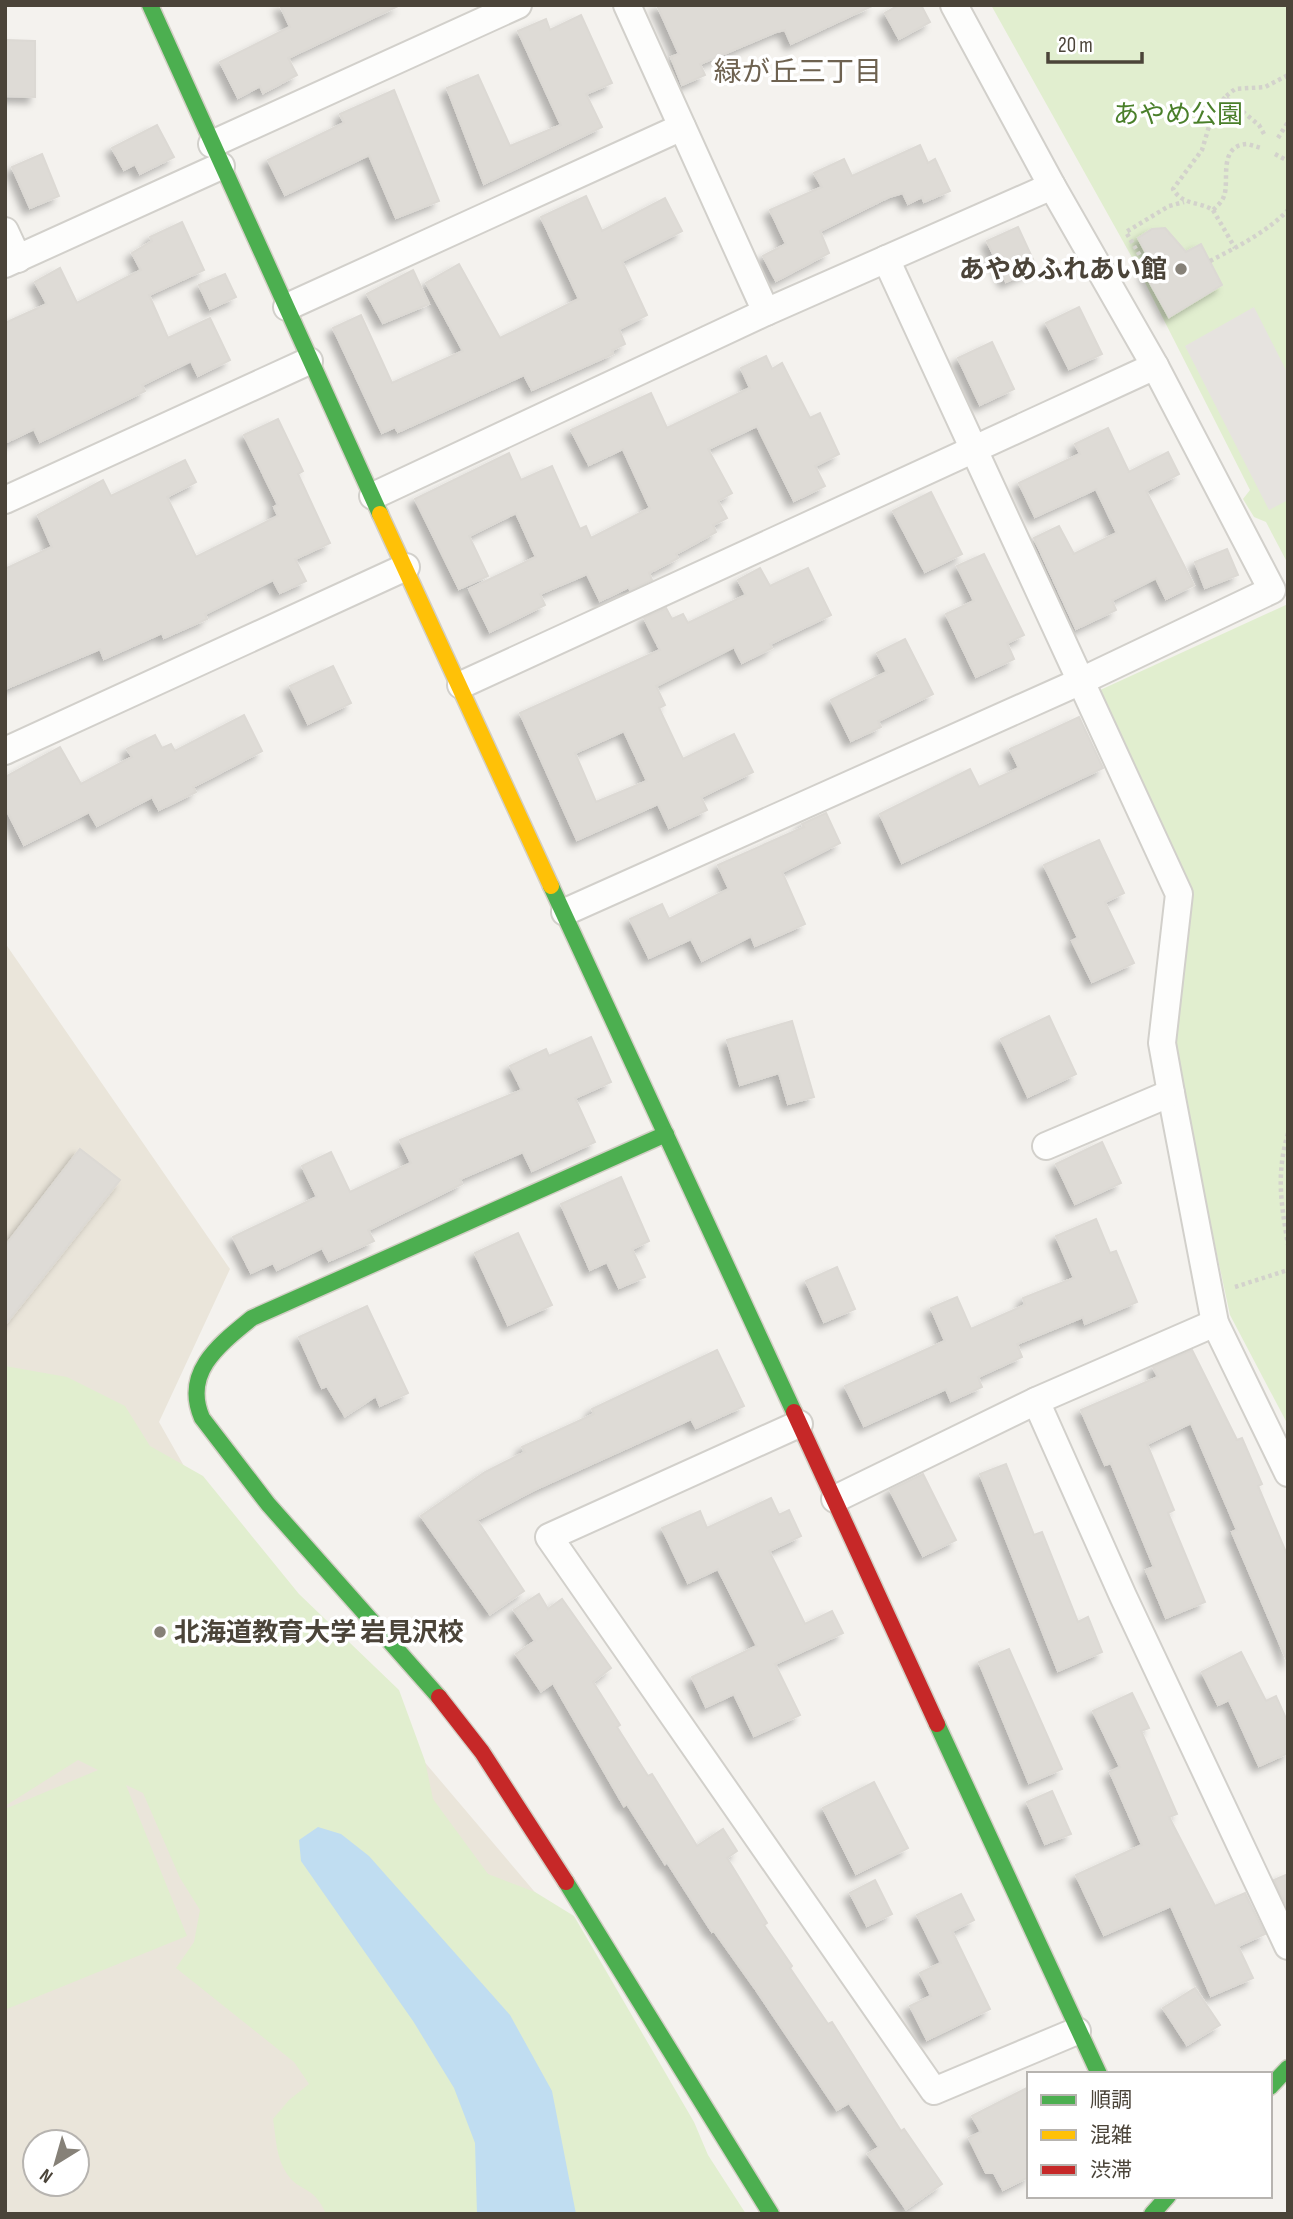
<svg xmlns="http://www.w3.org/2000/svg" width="1293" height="2219" viewBox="0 0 1293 2219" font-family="'Sofia Sans Condensed','Noto Sans JP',sans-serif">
	<defs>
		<filter id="shadow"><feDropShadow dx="-6" dy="6" stdDeviation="3.5" flood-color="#0004"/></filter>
	</defs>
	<rect width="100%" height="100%" fill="#f4f2ee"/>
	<path fill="#eae5da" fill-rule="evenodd" d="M5,943L230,1269L159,1422L205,1503L539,1897L734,2214H5ZM35,2142H77V2184H35Z"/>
	<g fill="#e1eecf">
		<polygon points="991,5 1288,5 1288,564 1266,522 1254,517 1243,499 1250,490 1134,261"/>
		<polygon points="1288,604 1288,1425 1230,1315 1172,1046 1190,889 1098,691"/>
		<path d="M5,1366L67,1377L125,1406L150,1446L203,1476L299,1594L399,1690L425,1761L433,1799L488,1874L535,1892L574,1916L694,2122L708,2155L746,2214H567L469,2085L510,2214H326C314,2185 300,2193 287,2174C276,2158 276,2138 273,2119L289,2100L309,2084L294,2062L176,1968L194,1942L200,1910L180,1878L143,1793L126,1785L187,1936L7,2009L5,1809L98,1770L78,1760L5,1806Z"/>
	</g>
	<polygon fill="#e6e3df" points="1254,307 1288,374 1288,500 1269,510 1185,346"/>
	<polygon fill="#c0ddf1" points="318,1827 341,1834 369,1856 510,2015 552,2091 576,2214 477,2214 475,2143 454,2088 413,2021 301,1861 299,1840"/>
	<g fill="#dedbd6" stroke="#dcd9d4" stroke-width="2" fill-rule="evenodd" filter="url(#shadow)">
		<polygon points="280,5 400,5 288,58 297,75 263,93 260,86 238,98 220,62 290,27"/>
		<polygon points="657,5 874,5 791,44 785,30 776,32 700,64 705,75 682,85 671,57 679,54"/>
		<polygon points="899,5 921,5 930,22 899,39 885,13"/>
		<polygon points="581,15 612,83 586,94 602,127 484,184 447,88 478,75 510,146 561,125 518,31 546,19 550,30"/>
		<polygon points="5,40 35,41 35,97 5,96"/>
		<polygon points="394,90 439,201 396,218 369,155 285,195 268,160 344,123 340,114"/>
		<polygon points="157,125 174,157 140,174 135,164 124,170 112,148"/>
		<polygon points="920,145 928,163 935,159 950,191 924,202 922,197 908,204 903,193 889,197 820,231 829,253 776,281 763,256 786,244 770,210 822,187 814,173 844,159 852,176"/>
		<polygon points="42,154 59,196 30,208 12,167"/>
		<polygon points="586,196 602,231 665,198 682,231 622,261 647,315 619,329 625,344 612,350 613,354 532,390 524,375 398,432 395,427 382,433 333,328 361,315 392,383 463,351 426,283 459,264 500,338 579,299 541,217"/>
		<polygon points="182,222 204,270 149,295 168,338 210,318 230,360 198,376 191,361 142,385 145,391 40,442 34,429 5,443 5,323 47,304 35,282 60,268 77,303 141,270 132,253 152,241 150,237"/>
		<polygon points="1018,227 1037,268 1006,282 987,241"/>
		<polygon points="1165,228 1186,252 1201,244 1222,285 1169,317 1144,272 1153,266 1138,238 1152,229"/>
		<polygon points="413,270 429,304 383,323 367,294"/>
		<polygon points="225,274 236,297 210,309 199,285"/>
		<polygon points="1079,307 1102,354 1069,369 1046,323"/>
		<polygon points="992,342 1014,389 980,405 958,358"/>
		<polygon points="766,356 772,369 782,363 810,418 820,413 839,454 815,466 825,486 794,501 757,426 708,449 732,493 718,501 727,518 713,525 716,532 676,554 678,558 649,573 652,580 630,590 629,587 600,601 587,574 540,594 545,605 490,632 469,589 536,557 516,513 469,536 488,576 459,589 415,499 509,453 521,480 552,466 580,529 586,526 591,538 650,508 623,449 589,465 571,430 651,393 667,428 750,388 741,368"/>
		<polygon points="278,419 303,471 298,474 330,543 295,559 306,581 280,593 273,580 205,614 207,619 164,638 162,633 104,659 100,649 5,689 5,569 52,547 38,515 103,480 111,496 185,460 196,482 167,497 196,557 278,516 274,507 278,505 244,435"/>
		<polygon points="1108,428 1129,472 1168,452 1179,474 1146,491 1194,585 1166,599 1156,578 1112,600 1116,610 1076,629 1034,538 1059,526 1074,554 1117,533 1096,489 1035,517 1019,483 1080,454 1075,444"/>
		<polygon points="931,492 962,554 925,572 893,511"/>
		<polygon points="1227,549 1238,575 1205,588 1195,562"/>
		<polygon points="984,554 1024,635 1007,643 1014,659 976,677 946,614 974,601 957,566"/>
		<path d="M760,568L770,586L808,568L831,615L770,644L772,648L742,663L734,647L656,686L665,705L659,708L683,759L734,734L753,772L701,797L707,810L669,828L658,804L577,840L520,713L660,650L644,618L666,608L672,619L683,614L688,623L746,595L738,580ZM624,731L647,781L596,802L575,753Z"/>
		<polygon points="905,639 933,694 878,721 881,727 851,741 831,700 887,672 877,653"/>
		<polygon points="333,666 351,703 308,724 290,686"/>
		<polygon points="244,715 262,751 193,787 196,792 159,810 152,797 97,826 89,812 24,845 5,807 5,777 60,747 81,784 132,757 127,749 155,735 162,748 171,744 175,751"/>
		<polygon points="1079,717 1103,768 902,863 880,814 970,769 979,787 1019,768 1010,749"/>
		<polygon points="826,813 840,843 782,872 805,924 755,946 751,936 702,961 691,939 649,958 630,919 662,904 669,919 729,889 718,865 804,827 802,824"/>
		<polygon points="1099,840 1124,893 1105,902 1134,963 1092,982 1072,941 1078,938 1044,865"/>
		<polygon points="1049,1016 1076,1074 1028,1097 1001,1039"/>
		<polygon points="792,1021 814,1097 788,1104 779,1073 740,1085 727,1040"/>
		<polygon points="591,1037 611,1082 575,1098 595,1142 532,1171 523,1152 460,1179 462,1184 368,1230 374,1241 329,1261 322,1248 277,1270 273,1263 251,1273 233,1237 317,1197 302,1166 331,1152 350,1192 411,1163 400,1140 522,1090 510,1066 546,1049 549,1056"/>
		<polygon points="1102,1142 1121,1183 1075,1204 1056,1164"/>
		<polygon points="80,1149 120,1180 5,1325 5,1246"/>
		<polygon points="621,1177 649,1241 632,1249 645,1277 619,1288 607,1262 590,1270 561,1204"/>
		<polygon points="1096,1219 1110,1253 1116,1251 1137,1302 1085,1324 1083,1317 1017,1344 1022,1357 978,1377 982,1387 951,1401 946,1389 864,1426 845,1386 945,1341 931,1308 957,1297 971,1329 1025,1305 1023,1298 1074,1278 1056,1236"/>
		<polygon points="518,1233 552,1305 508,1325 475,1253"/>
		<polygon points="837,1267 855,1309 824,1322 806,1281"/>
		<polygon points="367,1306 408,1393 380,1406 376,1396 345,1416 327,1386 322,1388 299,1337"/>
		<polygon points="717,1350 744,1406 696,1428 691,1419 534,1490 477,1520 524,1591 490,1614 421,1516 485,1472 525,1452 522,1447 594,1414 592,1409"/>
		<polygon points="1192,1350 1237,1440 1242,1438 1262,1484 1258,1486 1288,1557 1288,1663 1232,1532 1237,1530 1191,1423 1147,1444 1174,1510 1168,1513 1205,1602 1166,1618 1146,1570 1154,1567 1111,1463 1105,1465 1081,1410 1158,1377 1153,1367"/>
		<polygon points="1006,1464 1034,1535 1042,1532 1078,1622 1088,1617 1102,1652 1058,1671 980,1474"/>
		<polygon points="923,1474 956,1540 923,1556 890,1490"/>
		<polygon points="771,1498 779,1515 789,1510 801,1536 769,1551 805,1624 832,1611 843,1633 775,1664 800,1715 754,1736 734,1694 706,1707 692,1677 757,1646 718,1569 688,1583 662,1528 700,1511 707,1528"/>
		<polygon points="539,1594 548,1609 562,1599 611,1668 593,1682 620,1725 617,1727 648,1776 652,1774 697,1846 723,1829 737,1851 727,1858 767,1923 764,1925 792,1966 790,1968 828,2024 832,2022 901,2131 904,2129 942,2184 906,2209 868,2154 879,2147 849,2103 837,2110 756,1990 714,1931 712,1932 667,1862 665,1864 627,1804 624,1806 553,1683 541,1691 516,1654 535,1641 514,1610"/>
		<polygon points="1009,1649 1062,1769 1029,1783 979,1662"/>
		<polygon points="1241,1652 1266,1701 1276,1696 1288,1723 1288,1753 1259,1766 1229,1700 1218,1705 1202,1672"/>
		<polygon points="1132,1693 1149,1728 1141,1731 1177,1814 1169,1817 1215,1906 1245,1893 1265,1934 1238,1946 1253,1978 1211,1996 1171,1906 1104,1935 1076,1875 1142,1845 1110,1772 1120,1767 1093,1711"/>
		<polygon points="874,1782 908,1848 856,1874 823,1808"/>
		<polygon points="1052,1791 1071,1834 1045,1844 1027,1802"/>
		<polygon points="1288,1874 1288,1909 1274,1880"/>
		<polygon points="875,1880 892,1914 867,1926 850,1893"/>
		<polygon points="961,1894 974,1920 952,1931 990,2009 927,2040 910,2006 931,1996 920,1973 941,1963 917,1915"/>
		<polygon points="1195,1988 1220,2025 1187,2045 1163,2008"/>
		<polygon points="1029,2087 1029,2177 1003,2190 994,2173 986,2173 969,2138 981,2132 972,2116"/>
	</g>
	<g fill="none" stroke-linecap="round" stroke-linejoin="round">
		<defs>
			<g id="street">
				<polyline points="627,5 766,312"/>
				<polyline points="212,144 518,5"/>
				<polyline points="5,231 18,259"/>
				<polyline points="886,259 1179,894 1162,1043 1171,1093 1215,1323 1288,1473"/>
				<polyline points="5,264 221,166"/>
				<polyline points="287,307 682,127"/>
				<polyline points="373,496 766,312 1052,186"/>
				<polyline points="5,500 309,361"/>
				<polyline points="461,685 1155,366"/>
				<polyline points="5,751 406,567"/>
				<polyline points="565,912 1079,682 1272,590 1155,366 1052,186 954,5"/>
				<polyline points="1046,1146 1171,1093"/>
				<polyline points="1036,1401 1123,1596 1288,1946"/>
				<polyline points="799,1424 549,1537 934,2091 1077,2031"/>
				<polyline points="835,1499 1036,1401 1215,1323"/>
			</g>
			<g id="fast">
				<polyline points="150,5 380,514"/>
				<polyline points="551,886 794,1412"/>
				<path d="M439,1697L268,1504L202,1418C182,1372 220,1344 252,1318L666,1134"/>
				<polyline points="937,1724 1099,2074"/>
				<polyline points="566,1882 771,2214"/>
				<polyline points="1270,2087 1288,2068"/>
				<polyline points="1152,2214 1168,2196"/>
			</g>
			<polyline id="slow" points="380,514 551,886"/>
			<g id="jam">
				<polyline points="794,1412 937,1724"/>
				<polyline points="439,1697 482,1752 566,1882"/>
			</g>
		</defs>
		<use href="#street" stroke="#d2d0cb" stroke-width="30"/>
		<use href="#fast" stroke="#d3cfc5" stroke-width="19"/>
		<use href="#slow" stroke="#d3cfc5" stroke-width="19"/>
		<use href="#jam" stroke="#d3cfc5" stroke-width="19"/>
		<g stroke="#d3d2cc" stroke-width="4.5" stroke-dasharray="3.5 3.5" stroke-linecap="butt">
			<path d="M1225,97L1213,113L1202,150L1173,189C1183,206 1199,201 1213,210C1217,206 1222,202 1224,196C1230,181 1217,145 1248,144L1261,148"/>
			<polyline points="1264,134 1259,125 1225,97 1235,89 1265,87 1288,75"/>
			<polyline points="1278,138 1288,122"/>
			<polyline points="1275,154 1288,161"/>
			<polyline points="1213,210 1235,248"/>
			<polyline points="1143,261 1126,232 1169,206 1184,202"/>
			<path d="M1210,261C1237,247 1267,232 1288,210"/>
			<path d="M1288,1133C1276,1175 1281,1202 1288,1245"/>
			<polyline points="1235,1287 1288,1270"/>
		</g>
		<use href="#street" stroke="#fdfdfc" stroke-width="26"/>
		<use href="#fast" stroke="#4caf50" stroke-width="16"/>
		<use href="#slow" stroke="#ffc107" stroke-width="16"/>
		<use href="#jam" stroke="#c62828" stroke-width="16"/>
	</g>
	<g fill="#868178" stroke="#fff" stroke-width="2.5">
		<circle cx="1181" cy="269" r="7"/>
		<circle cx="160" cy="1632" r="7"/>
	</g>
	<g text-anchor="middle" stroke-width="7" stroke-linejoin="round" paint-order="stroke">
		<g font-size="26" fill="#4a7f2a" stroke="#fff">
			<text x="1178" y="123">あやめ公園</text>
		</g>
		<g font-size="26" font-weight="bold" fill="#4b4439" stroke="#fff" text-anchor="end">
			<text x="1167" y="278">あやめふれあい館</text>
			<text x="174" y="1641" text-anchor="start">北海道教育大学 岩見沢校</text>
		</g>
		<g font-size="28" fill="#6e6250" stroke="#fff">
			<text x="798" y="81">緑が丘三丁目</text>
		</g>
	</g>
	<rect width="1293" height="2219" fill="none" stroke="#4b4439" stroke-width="14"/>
	<rect x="1027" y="2072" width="245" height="126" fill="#ffffff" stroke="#b7b4b0" stroke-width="2"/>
	<rect x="1041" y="2095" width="35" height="10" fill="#4caf50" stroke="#b7b4b0" stroke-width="2"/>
	<text x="1090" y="2107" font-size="21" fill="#4b4439">順調</text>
	<rect x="1041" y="2130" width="35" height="10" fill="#ffc107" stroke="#b7b4b0" stroke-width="2"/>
	<text x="1090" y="2142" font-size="21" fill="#4b4439">混雑</text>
	<rect x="1041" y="2165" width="35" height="10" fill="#c62828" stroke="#b7b4b0" stroke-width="2"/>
	<text x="1090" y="2177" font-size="21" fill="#4b4439">渋滞</text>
	<g transform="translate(56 2163) rotate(217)"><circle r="33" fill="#ffffff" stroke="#b7b4b0" stroke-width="2"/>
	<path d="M0-5L12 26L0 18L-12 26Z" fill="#868178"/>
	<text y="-10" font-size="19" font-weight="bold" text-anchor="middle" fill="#4b4439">N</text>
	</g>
	<path d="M1048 52v10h94v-10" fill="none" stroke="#4b4439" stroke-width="3.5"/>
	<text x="1058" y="52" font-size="21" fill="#4b4439" stroke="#ffffff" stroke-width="5" paint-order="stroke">20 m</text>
</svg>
